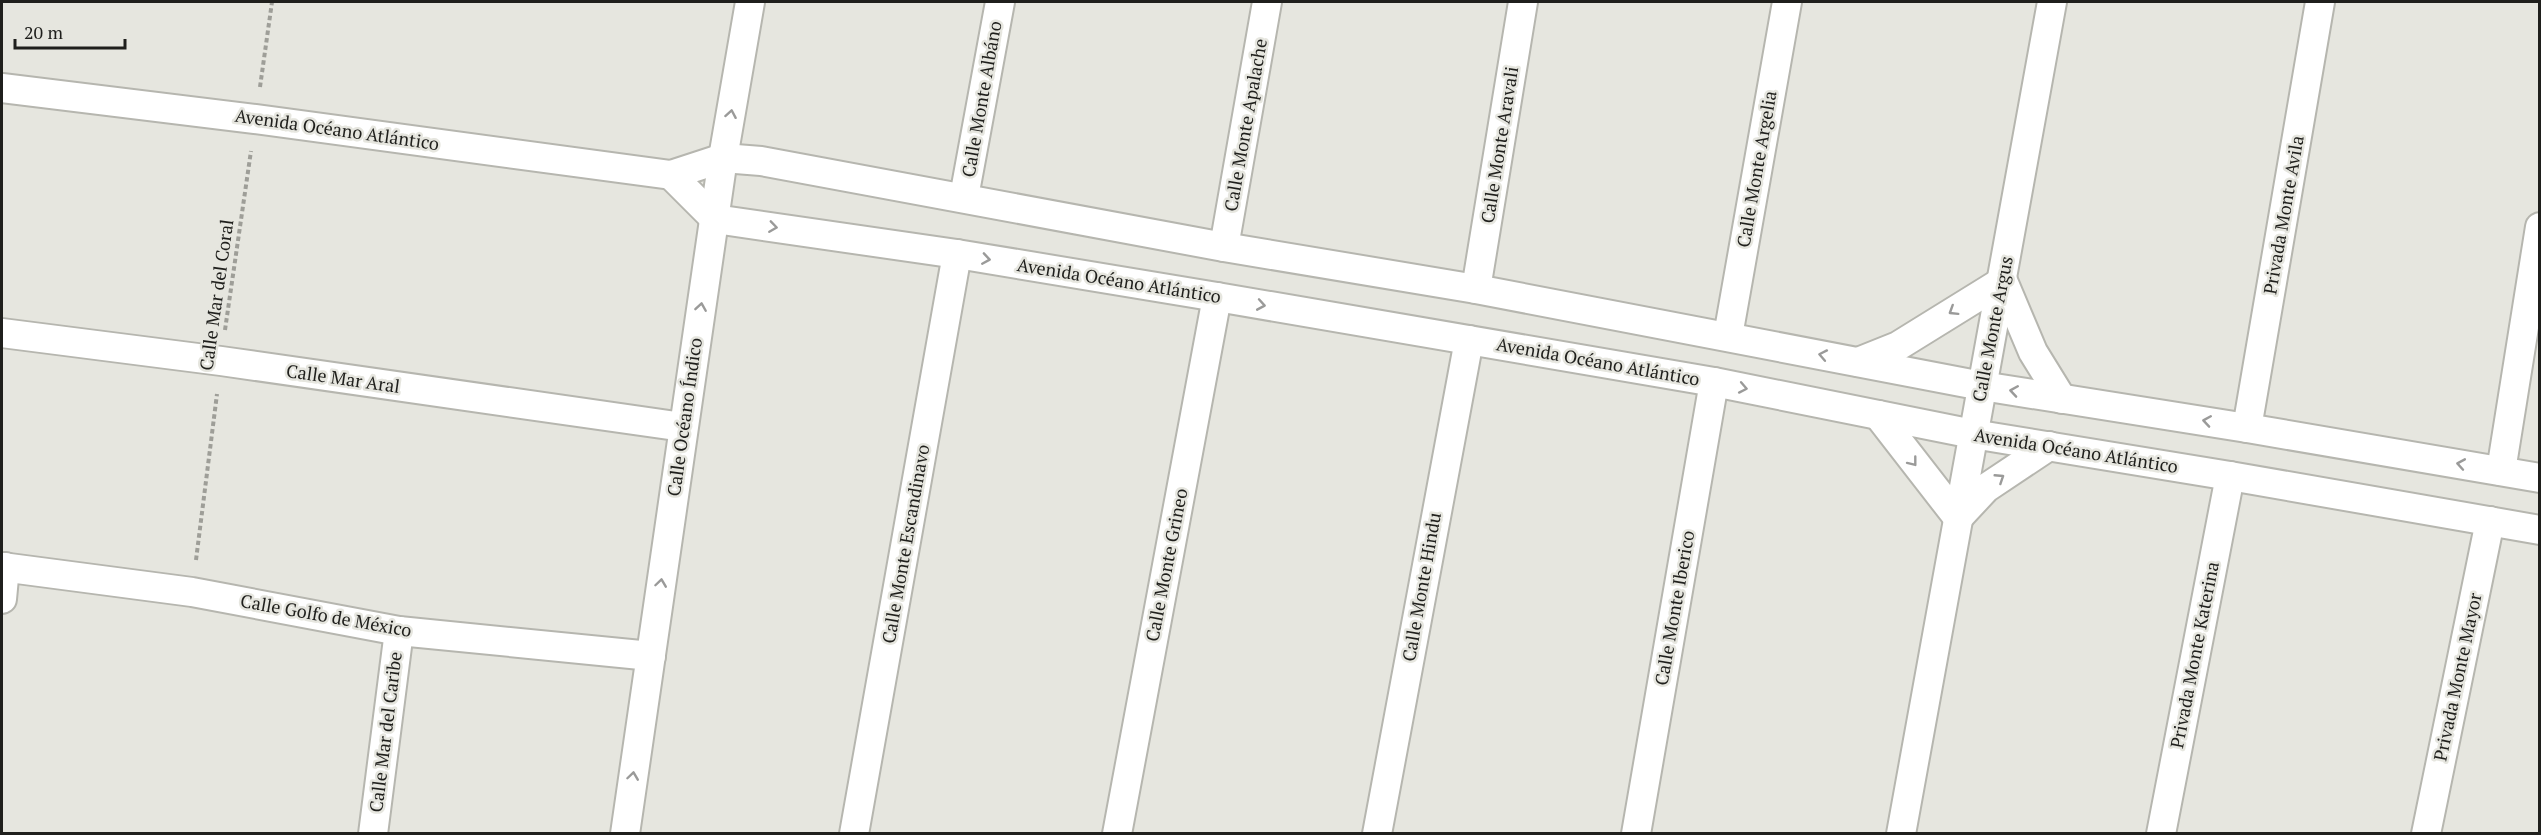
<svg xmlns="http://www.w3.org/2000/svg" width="2541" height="835" viewBox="0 0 2541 835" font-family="'PT Serif',serif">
	<rect width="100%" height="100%" fill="#e6e6df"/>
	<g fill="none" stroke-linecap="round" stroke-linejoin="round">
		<defs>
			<g id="minor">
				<polyline points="2,88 255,119 671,175 723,158 761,161 1224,247 1476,289 1982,386 2247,428 2540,478"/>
				<polyline points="671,175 715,219 957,254 1217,297 1714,382 1973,434 2230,476 2540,530"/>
				<polyline points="964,197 1000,2"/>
				<polyline points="1224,247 1267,2"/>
				<polyline points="1476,289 1523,2"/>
				<polyline points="2,333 221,361 683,427"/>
				<polyline points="1728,336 1787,2"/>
				<polyline points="1858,362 1898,346 2003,281 2033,352 2062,399"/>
				<polyline points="1878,415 1958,518 1986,488 2049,446"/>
				<polyline points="2247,428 2320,2"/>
				<polyline points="2501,471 2540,227"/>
				<polyline points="2,567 192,592 399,631 651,656"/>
				<polyline points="2,599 5,567"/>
				<polyline points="373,834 399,631"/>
				<polyline points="625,834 723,158 750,2"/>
				<polyline points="854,834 957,254"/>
				<polyline points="1117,834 1217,297"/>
				<polyline points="1377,834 1469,340"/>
				<polyline points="1636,834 1714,382"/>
				<path d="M1901,834C1951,556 2004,279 2052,2"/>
				<polyline points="2161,834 2230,476"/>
				<polyline points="2426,834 2490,521"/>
			</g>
		</defs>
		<use href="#minor" stroke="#b6b6af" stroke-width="32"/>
		<g stroke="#9e9e98" stroke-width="4" stroke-dasharray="4.5 3" stroke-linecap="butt">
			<polyline points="260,87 272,2"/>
			<polyline points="225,330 251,151"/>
			<polyline points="196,560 217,394"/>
		</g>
		<use href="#minor" stroke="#fff" stroke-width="28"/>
	</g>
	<defs><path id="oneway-chevron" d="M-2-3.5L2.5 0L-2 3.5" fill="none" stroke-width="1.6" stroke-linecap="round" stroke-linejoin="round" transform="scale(1.5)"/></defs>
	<g stroke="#9a9a99">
		<use href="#oneway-chevron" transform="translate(731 114) rotate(-80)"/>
		<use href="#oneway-chevron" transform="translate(773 227) rotate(8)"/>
		<use href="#oneway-chevron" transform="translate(986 259) rotate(9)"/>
		<use href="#oneway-chevron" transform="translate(1261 305) rotate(10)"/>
		<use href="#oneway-chevron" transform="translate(701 307) rotate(-81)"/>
		<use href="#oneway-chevron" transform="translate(1953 311) rotate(148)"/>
		<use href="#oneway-chevron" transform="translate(1823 355) rotate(-169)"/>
		<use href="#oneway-chevron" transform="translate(1743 388) rotate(11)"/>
		<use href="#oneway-chevron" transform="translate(2014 391) rotate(-171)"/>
		<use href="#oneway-chevron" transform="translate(2207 421) rotate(-171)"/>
		<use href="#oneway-chevron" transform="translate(1913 462) rotate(52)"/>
		<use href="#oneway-chevron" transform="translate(2461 464) rotate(-170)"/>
		<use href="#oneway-chevron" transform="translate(2000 478) rotate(-33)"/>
		<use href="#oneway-chevron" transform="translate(661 583) rotate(-82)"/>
		<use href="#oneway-chevron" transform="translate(633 776) rotate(-82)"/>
	</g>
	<g text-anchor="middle" stroke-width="5" stroke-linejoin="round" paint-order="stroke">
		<g font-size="18" fill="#1f1f1c" stroke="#e6e6df">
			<text transform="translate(982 99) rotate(-80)" y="6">Calle Monte Albáno</text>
			<text transform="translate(1246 125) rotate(-80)" y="6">Calle Monte Apalache</text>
			<text transform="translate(337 130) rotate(8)" y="6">Avenida Océano Atlántico</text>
			<text transform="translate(1500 145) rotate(-81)" y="6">Calle Monte Aravali</text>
			<text transform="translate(1757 169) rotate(-80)" y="6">Calle Monte Argelia</text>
			<text transform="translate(2284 215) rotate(-80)" y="6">Privada Monte Avila</text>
			<text transform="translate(1119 281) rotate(9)" y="6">Avenida Océano Atlántico</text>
			<text transform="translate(217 295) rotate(-82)" y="6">Calle Mar del Coral</text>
			<text transform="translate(1993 329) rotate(-79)" y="6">Calle Monte Argus</text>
			<text transform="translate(1598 362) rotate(10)" y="6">Avenida Océano Atlántico</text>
			<text transform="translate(343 379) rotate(8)" y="6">Calle Mar Aral</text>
			<text transform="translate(685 417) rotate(-82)" y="6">Calle Océano Índico</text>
			<text transform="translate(2076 451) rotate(9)" y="6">Avenida Océano Atlántico</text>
			<text transform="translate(906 544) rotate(-80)" y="6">Calle Monte Escandinavo</text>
			<text transform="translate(1167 565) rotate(-79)" y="6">Calle Monte Grineo</text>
			<text transform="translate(1422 587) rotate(-80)" y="6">Calle Monte Hindu</text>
			<text transform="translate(1675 608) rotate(-80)" y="6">Calle Monte Iberico</text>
			<text transform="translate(326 616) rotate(10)" y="6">Calle Golfo de México</text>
			<text transform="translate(2195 655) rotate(-79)" y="6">Privada Monte Katerina</text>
			<text transform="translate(2458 677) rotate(-78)" y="6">Privada Monte Mayor</text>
			<text transform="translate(386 732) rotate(-83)" y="6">Calle Mar del Caribe</text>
		</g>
	</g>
	<rect width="2541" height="835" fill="none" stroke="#1f1f1c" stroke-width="6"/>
	<path d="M15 39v9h110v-9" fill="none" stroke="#1f1f1c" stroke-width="3"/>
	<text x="24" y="39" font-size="18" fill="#1f1f1c" stroke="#e6e6df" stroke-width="4.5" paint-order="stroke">20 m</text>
</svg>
